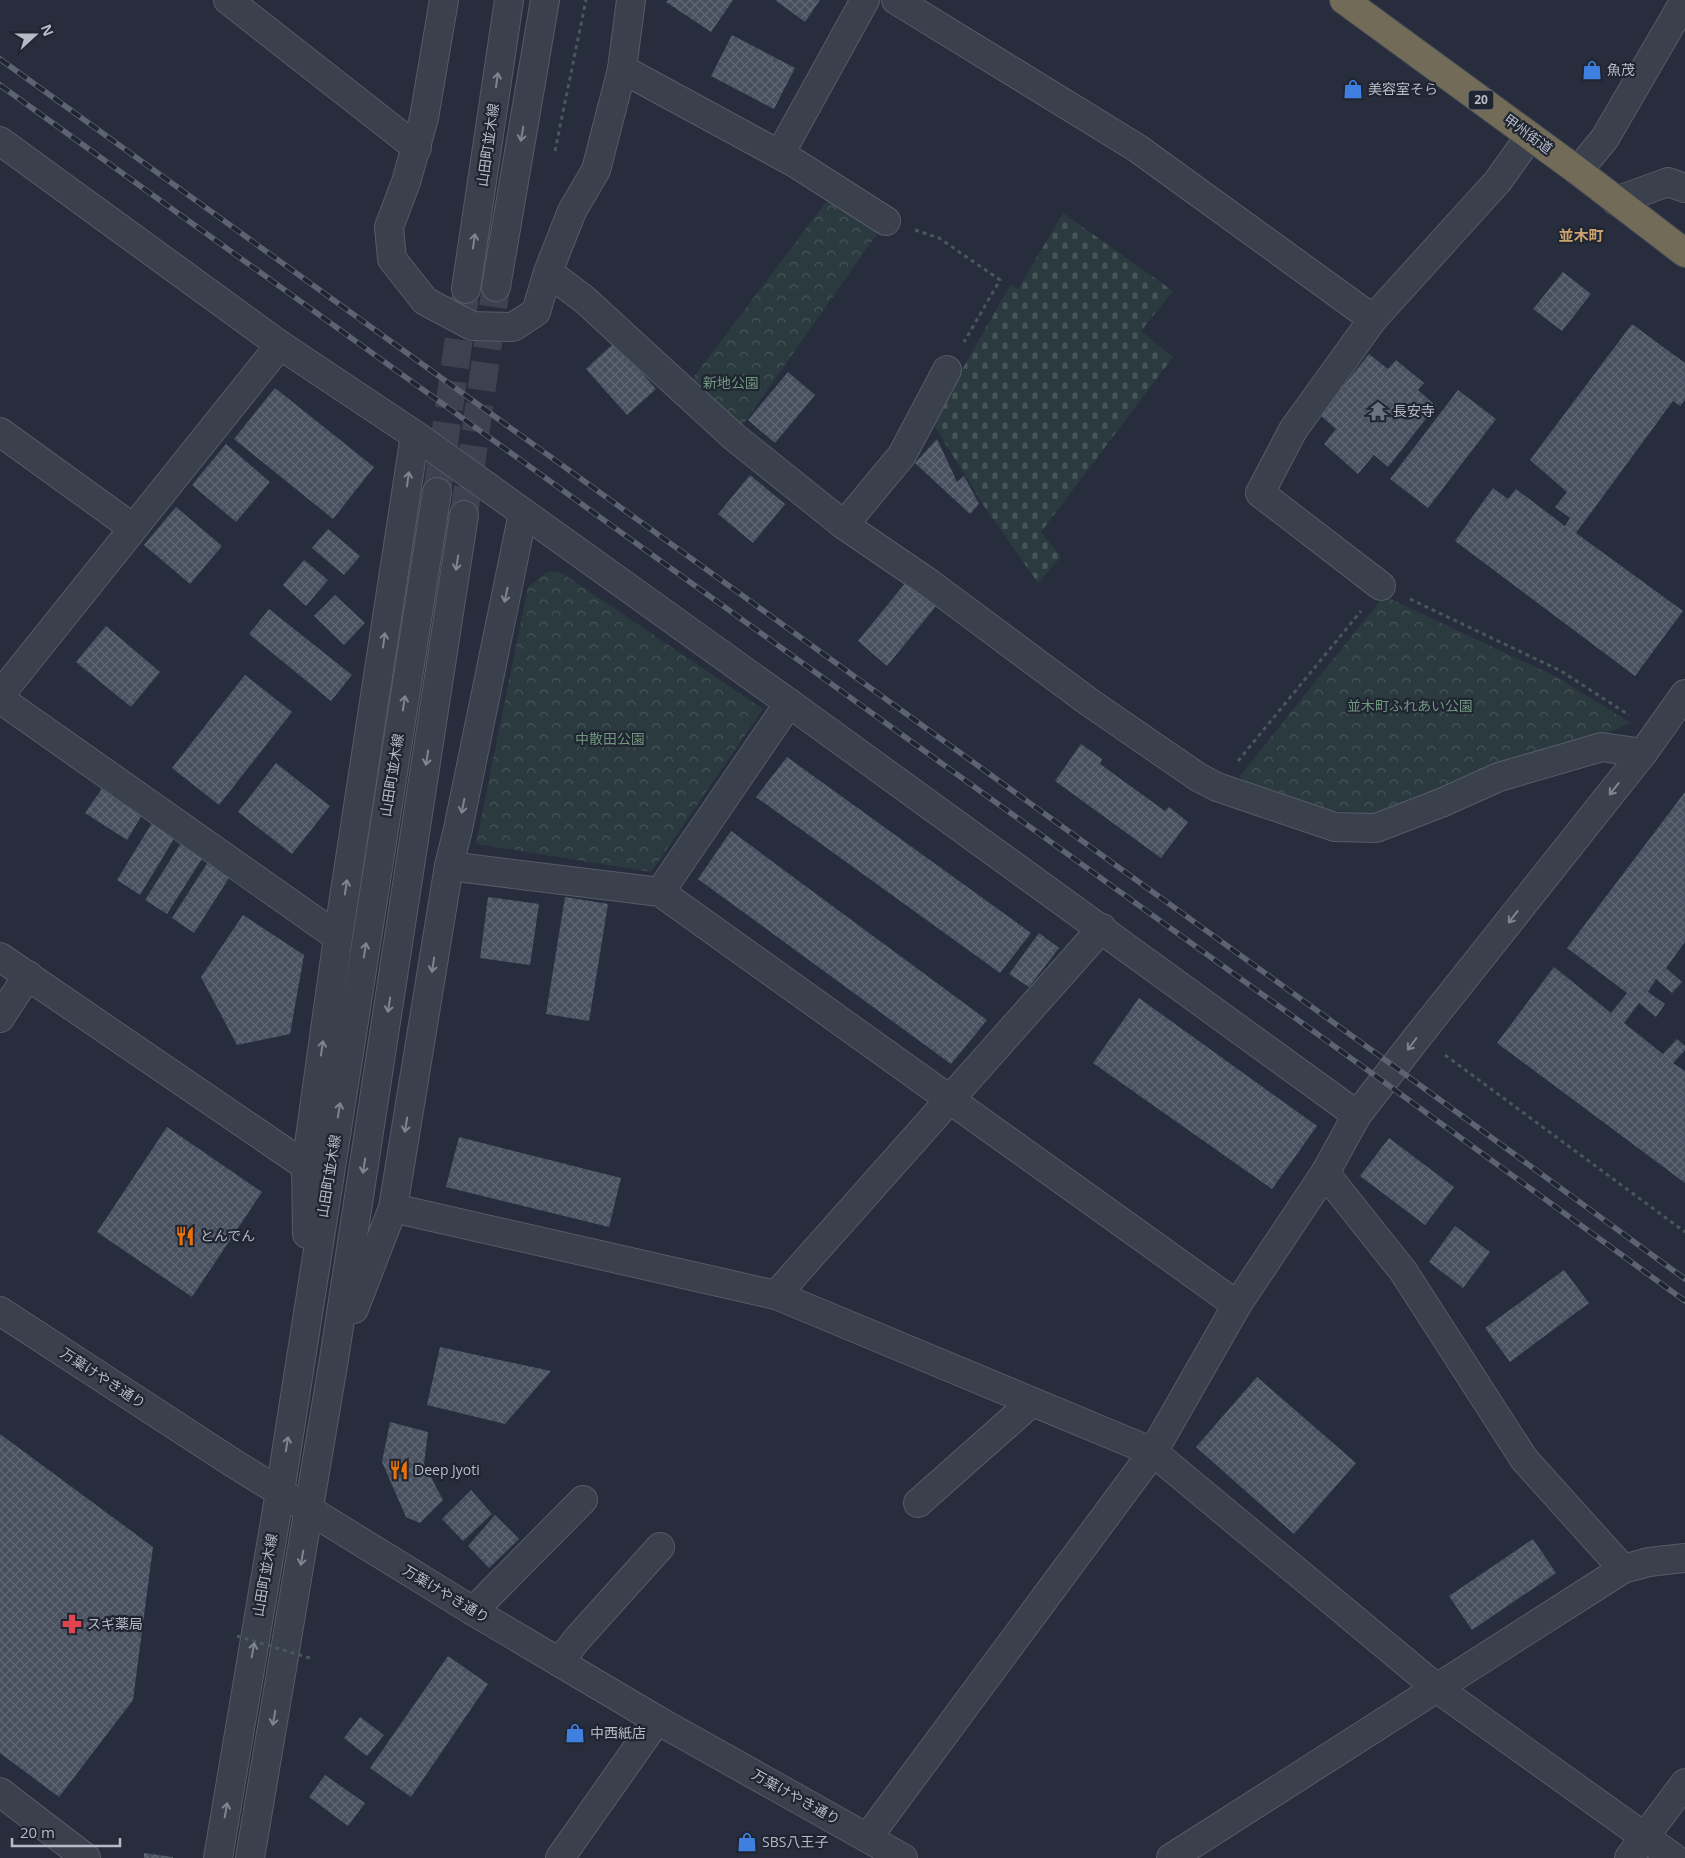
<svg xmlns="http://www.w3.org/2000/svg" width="1685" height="1858" viewBox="0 0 1685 1858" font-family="'Open Sans','Noto Sans JP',sans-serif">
	<defs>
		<pattern id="cemetery-stones" width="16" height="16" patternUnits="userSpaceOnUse" patternTransform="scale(1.25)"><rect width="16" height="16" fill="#2a3a3e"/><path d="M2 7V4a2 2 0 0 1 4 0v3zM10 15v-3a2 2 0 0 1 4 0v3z" fill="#475558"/></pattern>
		<pattern id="park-crowns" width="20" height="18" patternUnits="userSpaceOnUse" patternTransform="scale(1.25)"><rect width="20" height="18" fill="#2a3a3e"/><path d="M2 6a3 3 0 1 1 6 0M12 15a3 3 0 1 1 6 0" fill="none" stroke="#475558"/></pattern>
		<pattern id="building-cross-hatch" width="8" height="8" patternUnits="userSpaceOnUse" patternTransform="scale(1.25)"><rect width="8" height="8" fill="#485060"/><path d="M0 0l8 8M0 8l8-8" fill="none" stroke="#606775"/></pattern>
	</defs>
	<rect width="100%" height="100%" fill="#272d3c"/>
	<polygon fill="url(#cemetery-stones)" points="1063,213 1173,291 1141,331 1173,357 1041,532 1061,557 1038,583 984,506 932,422 1011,284 1018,289"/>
	<g fill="url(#park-crowns)">
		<polygon points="836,189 886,221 733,439 683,391"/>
		<polygon points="547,572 558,572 565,575 763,709 651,872 476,844 528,587"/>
		<polygon points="1384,596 1557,677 1631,723 1607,733 1372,814 1330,810 1284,799 1239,777"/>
	</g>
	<g fill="url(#building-cross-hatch)">
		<polygon points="668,0 733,0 711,32 666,2"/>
		<polygon points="775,0 820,0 805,22"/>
		<polygon points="732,35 795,68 774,109 711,76"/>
		<polygon points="1563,272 1591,294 1562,331 1533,309"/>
		<polygon points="1632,324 1685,363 1685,400 1680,406 1673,401 1576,533 1683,611 1635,676 1455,541 1493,488 1508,499 1516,489 1565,526 1570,518 1555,507 1567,492 1530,460"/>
		<polygon points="615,342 656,389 627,415 586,369"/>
		<polygon points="1369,354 1388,369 1396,360 1424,383 1418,390 1436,406 1388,467 1374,455 1358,474 1324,444 1336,429 1320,415"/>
		<polygon points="788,372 815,395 775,443 748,420"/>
		<polygon points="275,388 374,467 333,519 234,439"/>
		<polygon points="1458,390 1496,419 1428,508 1390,479"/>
		<polygon points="937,439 957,482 964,476 979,504 970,514 915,463"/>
		<polygon points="226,444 270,482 236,522 192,485"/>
		<polygon points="750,475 785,504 753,543 718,514"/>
		<polygon points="176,507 222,546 190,584 144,545"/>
		<polygon points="328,529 360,556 344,575 312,548"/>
		<polygon points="304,560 328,580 306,606 283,585"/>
		<polygon points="907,581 936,606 887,666 858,641"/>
		<polygon points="335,595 365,623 344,645 314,616"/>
		<polygon points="269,609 352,675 331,701 249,634"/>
		<polygon points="106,626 160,672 131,707 76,662"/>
		<polygon points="245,675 292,712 219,805 172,768"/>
		<polygon points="1081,744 1102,759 1100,764 1165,811 1169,807 1188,822 1161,858 1055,781"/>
		<polygon points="787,757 1031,933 1000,973 756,797"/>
		<polygon points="276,763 330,806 292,854 238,812"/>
		<polygon points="105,784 145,810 127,840 85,813"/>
		<polygon points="1685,792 1685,942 1666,968 1682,982 1672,993 1656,979 1648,992 1665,1004 1656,1017 1639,1003 1624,1023 1663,1054 1677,1039 1685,1046 1685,1050 1673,1063 1685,1071 1685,1183 1497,1043 1554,967 1611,1013 1627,993 1567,948"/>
		<polygon points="152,823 175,837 140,895 117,880"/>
		<polygon points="731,831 987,1020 951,1064 698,879"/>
		<polygon points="181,843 203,857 167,914 145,900"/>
		<polygon points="210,859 232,873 194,933 172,918"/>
		<polygon points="488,897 539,904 530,965 480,958"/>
		<polygon points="565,897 608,904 589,1021 546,1014"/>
		<polygon points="243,915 304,955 290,1034 237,1045 201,977"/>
		<polygon points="1039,933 1059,948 1029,987 1009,974"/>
		<polygon points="1139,998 1317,1126 1272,1189 1093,1063"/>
		<polygon points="167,1127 262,1192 192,1297 97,1232"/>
		<polygon points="459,1137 621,1178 609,1227 446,1187"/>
		<polygon points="1389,1138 1454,1187 1425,1225 1360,1176"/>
		<polygon points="1455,1226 1490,1252 1463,1288 1429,1262"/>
		<polygon points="1564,1270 1589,1303 1510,1362 1485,1328"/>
		<polygon points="440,1347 551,1371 505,1424 427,1405"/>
		<polygon points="1257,1377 1356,1463 1294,1534 1196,1447"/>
		<polygon points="390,1422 428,1432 424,1464 443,1500 420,1523 406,1517 382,1462"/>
		<polygon points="0,1434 153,1547 133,1700 59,1797 0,1753"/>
		<polygon points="471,1490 492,1514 463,1541 442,1519"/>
		<polygon points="495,1515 519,1539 489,1568 468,1546"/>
		<polygon points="1533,1539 1556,1573 1472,1630 1449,1596"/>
		<polygon points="448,1656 488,1684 411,1797 370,1768"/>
		<polygon points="360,1717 384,1735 367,1756 344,1738"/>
		<polygon points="325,1775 365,1803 348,1826 309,1797"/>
		<polygon points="144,1853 173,1857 173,1858 144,1858"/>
	</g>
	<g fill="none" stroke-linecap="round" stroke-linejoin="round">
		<g stroke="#3d4251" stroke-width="28" stroke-dasharray="28 14" stroke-linecap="butt">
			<polyline points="437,492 466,289"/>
			<polyline points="464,515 496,287"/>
		</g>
		<defs>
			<g id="minor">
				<polyline points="228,0 417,148"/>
				<polyline points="444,0 424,118 406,182 389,227 392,259 425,301 472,326 513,327 536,312 548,272 572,211 596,170 622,69 631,0"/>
				<polyline points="896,0 1137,148 1373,319"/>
				<polyline points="622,69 795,163 886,221"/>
				<polyline points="0,141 280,345 415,435 789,703 1357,1115"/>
				<polyline points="780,154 865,0"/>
				<polyline points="1578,171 1605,138 1685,0"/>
				<polyline points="1616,201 1668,182 1685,188"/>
				<polyline points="548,272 585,300 733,436 844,525 929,583 1089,702 1198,777 1217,787 1335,827 1376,828 1441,803 1499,777 1602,747 1643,753"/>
				<polyline points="496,287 545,0"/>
				<polyline points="466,289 509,0"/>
				<polyline points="0,432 133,528"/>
				<polyline points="844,525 902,455 947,370"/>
				<polyline points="1381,586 1260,493 1293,430 1373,319 1498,181 1530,136"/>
				<polyline points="0,695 280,345"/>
				<polyline points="0,699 338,937"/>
				<polyline points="449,866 660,892 1237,1305"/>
				<polyline points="660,892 789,703"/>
				<polyline points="0,957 306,1166"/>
				<polyline points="0,1018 28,975"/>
				<polyline points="1325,1173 1403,1271 1524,1459 1623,1569"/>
				<polyline points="393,1208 776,1295 1153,1452 1438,1689 1674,1858"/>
				<polyline points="307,1234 306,1166 338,937 415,435"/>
				<polyline points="776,1295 1102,928"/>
				<polyline points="354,1309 393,1208 449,866 458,829 523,513"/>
				<polyline points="0,1311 230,1461 473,1611 657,1720 903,1858"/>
				<polyline points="918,1503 1032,1402"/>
				<polyline points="473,1611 583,1500"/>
				<polyline points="559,1662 579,1637 660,1547"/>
				<polyline points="0,1792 86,1858"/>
				<polyline points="868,1837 1153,1452 1237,1305 1325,1173 1357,1115 1419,1035 1643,753 1685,694"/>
				<polyline points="218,1858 280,1492 437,492"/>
				<polyline points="250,1858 334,1359 464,515"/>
				<polyline points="560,1858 657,1720"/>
				<polyline points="1171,1858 1623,1569 1649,1562 1685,1558"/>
				<polyline points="1629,1858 1685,1783"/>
			</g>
			<polyline id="highway" points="1344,0 1578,171 1685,253"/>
		</defs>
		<use href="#minor" stroke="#565b68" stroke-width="30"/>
		<use href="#highway" stroke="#434855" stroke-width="30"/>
		<g stroke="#49575c" stroke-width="3" stroke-dasharray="4 4" stroke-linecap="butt">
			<polyline points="555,151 586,0"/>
			<polyline points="915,230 939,238 1000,280 964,342"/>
			<polyline points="1410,599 1561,671 1629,715"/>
			<polyline points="1238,761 1361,611"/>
			<polyline points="1445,1055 1685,1232"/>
		</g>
		<use href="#minor" stroke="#3b404d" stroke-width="28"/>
		<use href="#highway" stroke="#726b58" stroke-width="28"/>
		<defs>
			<g id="rail">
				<polyline points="0,59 1395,1067 1685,1279"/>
				<polyline points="0,85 1384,1082 1685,1301"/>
			</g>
		</defs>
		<use href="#rail" stroke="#5d6373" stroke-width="5.5"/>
		<use href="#rail" stroke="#202532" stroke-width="4" stroke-dasharray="11" stroke-linecap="butt"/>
		<polyline stroke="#49575c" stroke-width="3" stroke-dasharray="4 4" stroke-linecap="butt" points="237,1636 313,1659"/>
	</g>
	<defs><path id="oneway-shaft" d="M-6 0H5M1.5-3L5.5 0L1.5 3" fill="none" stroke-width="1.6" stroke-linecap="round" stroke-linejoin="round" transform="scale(1.25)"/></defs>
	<g stroke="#7f8491">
		<use href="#oneway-shaft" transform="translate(497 80) rotate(-82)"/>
		<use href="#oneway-shaft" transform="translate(522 134) rotate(100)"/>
		<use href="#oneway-shaft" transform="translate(474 241) rotate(-82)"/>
		<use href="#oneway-shaft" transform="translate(408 479) rotate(-82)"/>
		<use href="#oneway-shaft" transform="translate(457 563) rotate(99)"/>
		<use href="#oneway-shaft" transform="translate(506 595) rotate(102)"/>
		<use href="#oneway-shaft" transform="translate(384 640) rotate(-82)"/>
		<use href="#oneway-shaft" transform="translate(404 703) rotate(-81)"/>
		<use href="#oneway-shaft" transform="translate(427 758) rotate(99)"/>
		<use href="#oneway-shaft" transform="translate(1614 789) rotate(128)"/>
		<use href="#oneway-shaft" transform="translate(463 806) rotate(101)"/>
		<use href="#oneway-shaft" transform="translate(346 887) rotate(-81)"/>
		<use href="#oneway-shaft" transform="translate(1513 917) rotate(128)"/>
		<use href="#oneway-shaft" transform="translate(365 950) rotate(-81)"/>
		<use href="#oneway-shaft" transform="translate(433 965) rotate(99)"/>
		<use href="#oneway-shaft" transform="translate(389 1005) rotate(99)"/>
		<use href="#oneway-shaft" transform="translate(1412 1044) rotate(127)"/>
		<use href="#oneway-shaft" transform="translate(322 1048) rotate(-82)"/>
		<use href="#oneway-shaft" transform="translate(339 1110) rotate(-81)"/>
		<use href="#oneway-shaft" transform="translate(406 1125) rotate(99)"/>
		<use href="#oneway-shaft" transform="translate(364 1166) rotate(99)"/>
		<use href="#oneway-shaft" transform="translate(287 1444) rotate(-81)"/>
		<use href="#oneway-shaft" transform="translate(302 1558) rotate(100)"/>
		<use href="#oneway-shaft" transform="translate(253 1650) rotate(-80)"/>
		<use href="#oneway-shaft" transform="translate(274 1718) rotate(100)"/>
		<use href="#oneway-shaft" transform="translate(226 1810) rotate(-80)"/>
	</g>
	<defs>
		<symbol id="shop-bare" viewBox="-9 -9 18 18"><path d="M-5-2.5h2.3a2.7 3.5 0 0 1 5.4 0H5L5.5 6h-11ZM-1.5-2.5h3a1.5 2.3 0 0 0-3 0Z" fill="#3f7fe0" stroke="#202532" stroke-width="2.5" paint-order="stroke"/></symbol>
		<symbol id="temple-bare" viewBox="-9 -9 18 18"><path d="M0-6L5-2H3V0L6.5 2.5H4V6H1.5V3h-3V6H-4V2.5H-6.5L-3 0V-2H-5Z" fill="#6b7280" stroke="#202532" stroke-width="2.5" paint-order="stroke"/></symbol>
		<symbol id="restaurant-bare" viewBox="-9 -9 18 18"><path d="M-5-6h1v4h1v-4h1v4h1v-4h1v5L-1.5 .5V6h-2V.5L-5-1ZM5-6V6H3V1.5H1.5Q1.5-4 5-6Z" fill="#e8710a" stroke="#202532" stroke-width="2.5" paint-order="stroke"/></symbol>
		<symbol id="pharmacy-bare" viewBox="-9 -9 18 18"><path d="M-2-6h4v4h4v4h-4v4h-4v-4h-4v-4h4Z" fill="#e0444e" stroke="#202532" stroke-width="2.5" paint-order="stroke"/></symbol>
	</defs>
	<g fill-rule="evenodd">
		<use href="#shop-bare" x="1578" y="56" width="28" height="28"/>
		<use href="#shop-bare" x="1339" y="75" width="28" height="28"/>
		<use href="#temple-bare" x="1364" y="397" width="28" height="28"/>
		<use href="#restaurant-bare" x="171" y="1222" width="28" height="28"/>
		<use href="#restaurant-bare" x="385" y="1456" width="28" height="28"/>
		<use href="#pharmacy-bare" x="58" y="1610" width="28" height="28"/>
		<use href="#shop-bare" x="561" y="1719" width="28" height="28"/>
		<use href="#shop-bare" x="733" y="1828" width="28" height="28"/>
	</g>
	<g text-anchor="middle" stroke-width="4.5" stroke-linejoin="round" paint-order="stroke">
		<rect fill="#202532" stroke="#8a8e9b" stroke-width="1" x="1468.5" y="90.5" width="25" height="19" rx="4"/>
		<g font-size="12" font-weight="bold" fill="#b7bbc8">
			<text x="1481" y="104">20</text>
		</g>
		<g font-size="14" fill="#b7bbc8" stroke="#202532" text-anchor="start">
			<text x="1607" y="75">魚茂</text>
			<text x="1368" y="94">美容室そら</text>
			<text x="1393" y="416">長安寺</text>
			<text x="200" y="1241">とんでん</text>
			<text x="414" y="1475">Deep Jyoti</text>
			<text x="87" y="1629">スギ薬局</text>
			<text x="590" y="1738">中西紙店</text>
			<text x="762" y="1847">SBS八王子</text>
		</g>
		<g font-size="14" fill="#b7bbc8" stroke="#202532">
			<text transform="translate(1528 134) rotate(36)" y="5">甲州街道</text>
			<text transform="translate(488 145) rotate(-82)" y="5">山田町並木線</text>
			<text transform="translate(392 775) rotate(-81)" y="5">山田町並木線</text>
			<text transform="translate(329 1176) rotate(-81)" y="5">山田町並木線</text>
			<text transform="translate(103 1378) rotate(33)" y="5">万葉けやき通り</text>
			<text transform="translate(265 1575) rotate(-80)" y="5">山田町並木線</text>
			<text transform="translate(446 1594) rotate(31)" y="5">万葉けやき通り</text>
			<text transform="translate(796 1797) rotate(29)" y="5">万葉けやき通り</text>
		</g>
		<g font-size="14" fill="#70967e" stroke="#202532">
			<text x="731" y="388">新地公園</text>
			<text x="1410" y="711">並木町ふれあい公園</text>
			<text x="610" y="744">中散田公園</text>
		</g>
		<g font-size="15" font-weight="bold" fill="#cba36f" stroke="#202532">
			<text x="1581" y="241">並木町</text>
		</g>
	</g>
	<g transform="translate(35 35) rotate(69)" stroke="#202532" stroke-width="4" paint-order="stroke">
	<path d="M0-4L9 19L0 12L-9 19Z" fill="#b7bbc8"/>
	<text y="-8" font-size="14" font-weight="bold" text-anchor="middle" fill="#b7bbc8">N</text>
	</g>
	<path d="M12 1838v8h108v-8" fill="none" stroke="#b7bbc8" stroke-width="2.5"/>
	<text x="20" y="1838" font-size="15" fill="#b7bbc8" stroke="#202532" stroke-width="4" paint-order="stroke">20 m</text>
</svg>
